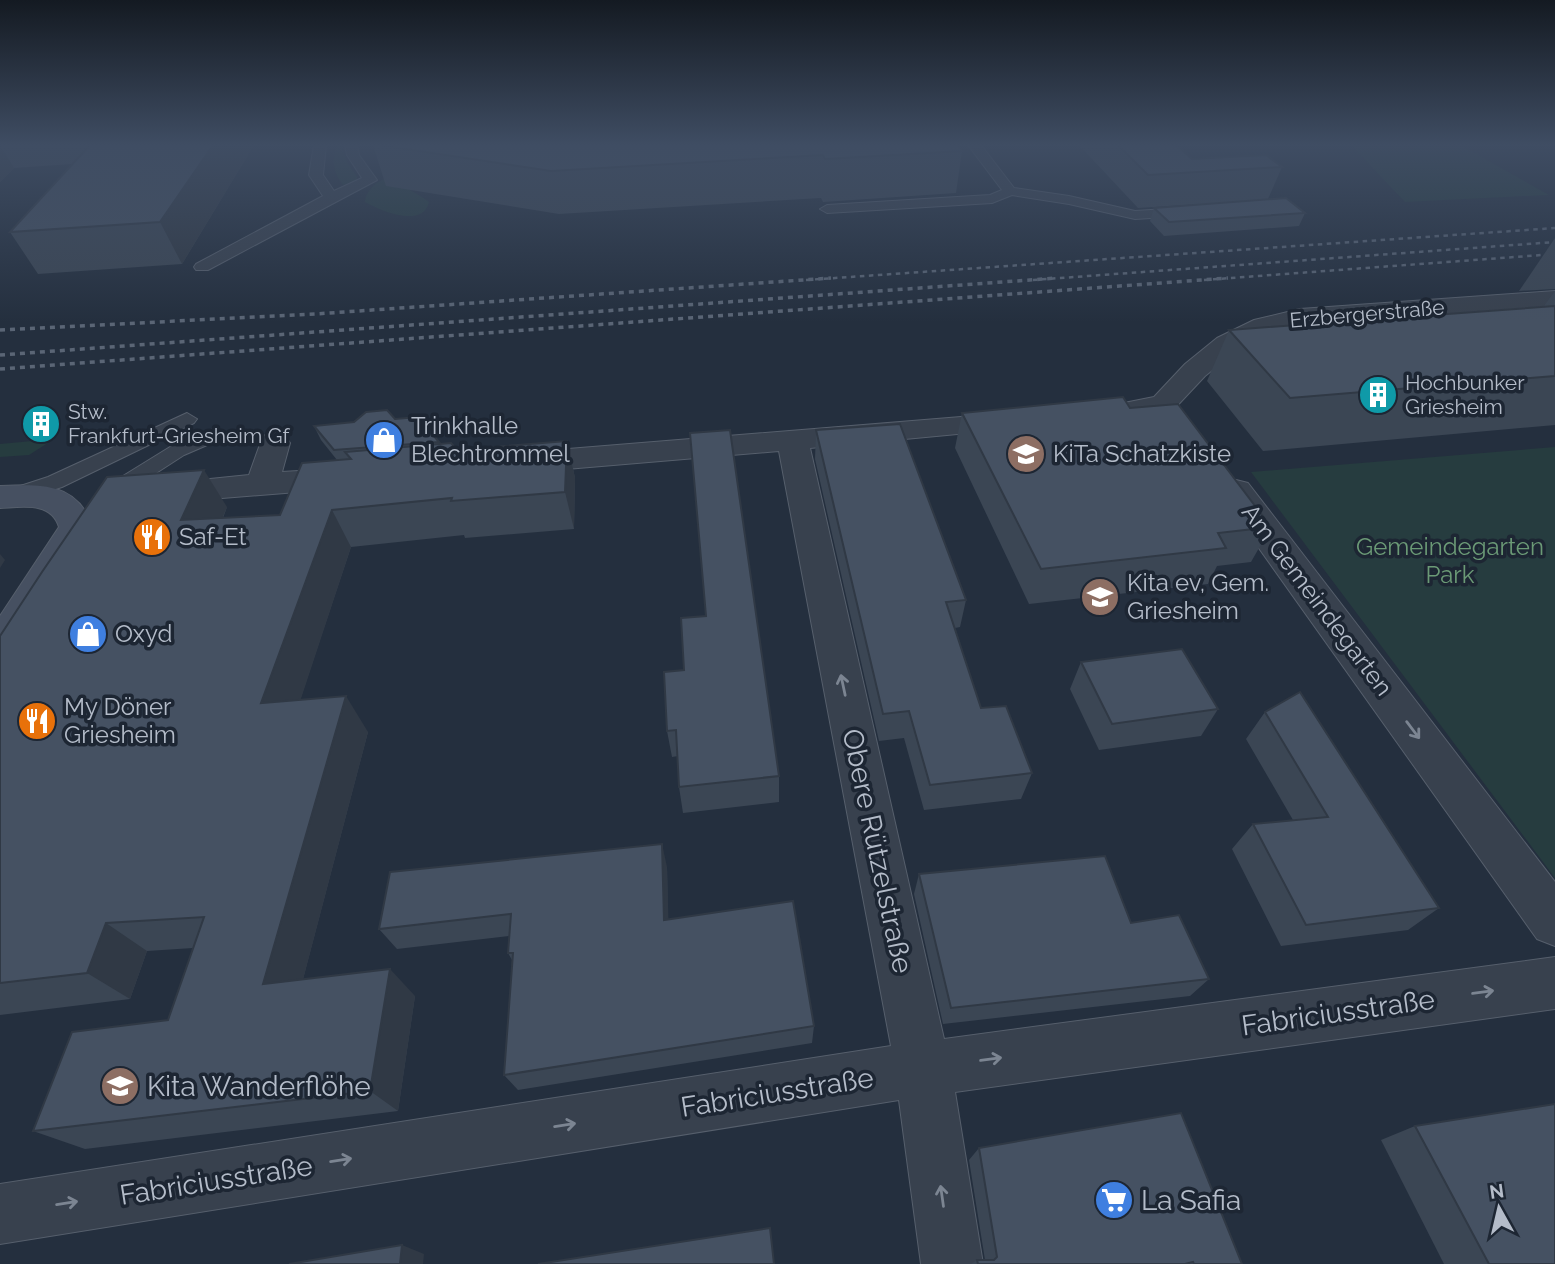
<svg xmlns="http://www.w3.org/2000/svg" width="1555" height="1264" viewBox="0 0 1555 1264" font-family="Raleway,sans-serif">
	<rect width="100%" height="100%" fill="#242f3e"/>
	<g fill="#263c3f">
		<path d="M337,145H341L348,164L357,177V181L343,185C333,172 331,161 337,145Z"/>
		<polygon points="1351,145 1460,145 1549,195 1405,202"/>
		<path d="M389,177L425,199L429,202C423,229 381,211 365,202C365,191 378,180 389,177Z"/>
		<polygon points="54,439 29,455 0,457 0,444"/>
		<polygon points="1555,447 1555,878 1251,472"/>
	</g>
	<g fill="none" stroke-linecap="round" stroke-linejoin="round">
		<defs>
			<g id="lane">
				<polygon points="314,145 326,145 323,175 334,191 362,178 347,155 345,145 357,145 359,155 377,180 208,270 196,270 194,267 196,264 323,196 309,175"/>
				<polygon points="968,145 981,145 1014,188 1069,196 1135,211 1183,208 1190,212 1183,216 1135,219 1069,204 1012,195 992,203 827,213 820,209 827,205 990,195 1002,190"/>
				<polygon points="187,413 197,419 194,423 62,487 12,503 5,501 1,496 5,491 48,477"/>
				<polygon points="214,429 221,431 224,435 221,439 184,455 116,499 102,499 98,494 102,489 170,447"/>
			</g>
			<g id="street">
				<polygon points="1555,291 1555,307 1300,325 1272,332 1237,350 1205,376 1174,409 1144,419 1105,424 1094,421 1090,415 1094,409 1154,397 1185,364 1217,338 1254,320 1300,309"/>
				<polygon points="1010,413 1021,416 1025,422 1021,428 810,448 944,1039 1555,957 1555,1009 955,1092 983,1264 921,1264 899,1100 0,1244 0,1184 891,1046 779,451 519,473 508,470 503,463 508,456 519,453"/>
				<polygon points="274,433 285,436 290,443 282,472 347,468 359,471 363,478 359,485 347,488 222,498 210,495 206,487 210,479 249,475 263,436"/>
				<polygon points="1236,480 1248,483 1555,882 1555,946 1537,939 1224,499 1219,491 1224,483"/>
			</g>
			<path id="secondary" d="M0,486C41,484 77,482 93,527L14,659L0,663V616L59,527C51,501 22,507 0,508Z"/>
		</defs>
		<use href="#lane" stroke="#565f6c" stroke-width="2"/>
		<use href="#street" stroke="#565f6c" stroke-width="2"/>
		<use href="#secondary" stroke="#565f6c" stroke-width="2"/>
		<use href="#lane" fill="#38414e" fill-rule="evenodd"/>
		<use href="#street" fill="#38414e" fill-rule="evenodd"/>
		<use href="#secondary" fill="#465061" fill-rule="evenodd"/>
		<g stroke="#5a6575" stroke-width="2.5" stroke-dasharray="4.5 4.5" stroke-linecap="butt">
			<polyline points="806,280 1555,228"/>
			<polyline points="1033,280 1555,242"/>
			<polyline points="1204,280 1555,254"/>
		</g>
		<g stroke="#5a6575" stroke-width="3.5" stroke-dasharray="5 5" stroke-linecap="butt">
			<polyline points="0,330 315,314 831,278"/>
			<polyline points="0,355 1057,278"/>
			<polyline points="0,369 1228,278"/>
		</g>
	</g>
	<g fill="#3b4654">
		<polygon points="0,145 254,145 182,264 38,274 10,232 72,164 14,168 0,182"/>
		<polygon points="373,145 958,145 962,151 956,193 823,202 821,198 559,214 386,186"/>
		<polygon points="1079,145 1176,145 1192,159 1282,167 1268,199 1305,213 1299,226 1164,236 1150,221 1154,208 1201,204 1138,208"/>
		<polygon points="1555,238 1555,289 1519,291"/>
		<polygon points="1555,291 1555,425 1263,451 1207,381 1229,330 1544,306"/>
		<polygon points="1130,408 1271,527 1251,562 1217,566 1208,584 1029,604 955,448 962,413"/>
		<polygon points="395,419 439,442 439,444 457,450 567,441 575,478 574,529 465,538 464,535 351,547 300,700 368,732 303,979 415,996 398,1111 85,1149 33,1131 168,1020 193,948 147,951 130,999 0,1015 0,636 227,507 223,518 280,515 337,460 321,440 314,426"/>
		<polygon points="816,430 966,600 960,627 955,628 981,708 1032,773 1021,799 924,810 904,738 879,741 815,459"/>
		<polygon points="1081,662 1218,709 1201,736 1099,750 1070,689"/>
		<polygon points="664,672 779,776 779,802 683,813 679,787 678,756 672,757 667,731"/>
		<polygon points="1265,712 1439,908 1408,930 1281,946 1232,849 1253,824 1293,820 1246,739"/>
		<polygon points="667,867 668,920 814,1026 812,1043 518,1090 504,1075 512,960 508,953 509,936 397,949 379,929"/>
		<polygon points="919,874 1131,923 1209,979 1190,996 943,1024 914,894"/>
		<polygon points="1415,1126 1555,1264 1444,1264 1381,1140"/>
		<polygon points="979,1148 1242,1264 971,1264 977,1260 985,1260 969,1160"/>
	</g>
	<g fill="#303945">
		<polygon points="0,145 14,168 0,182"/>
		<polygon points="213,145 254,145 182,264 160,222"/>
		<polygon points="567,441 575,478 574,529 565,492"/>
		<polygon points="204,470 227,507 206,557 181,520"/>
		<polygon points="332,510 351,547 288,738 261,703"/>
		<polygon points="0,554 5,560 0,568"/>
		<polygon points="346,696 368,732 295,1010 263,984"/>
		<polygon points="662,844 667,867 669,941 664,920"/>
		<polygon points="106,923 147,951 130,999 87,973"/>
		<polygon points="390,969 415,996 398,1111 370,1091"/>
		<polygon points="402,1245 424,1254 423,1264 400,1264"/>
	</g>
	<g fill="#455162" stroke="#303945" stroke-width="2">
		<polygon points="90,145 213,145 160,222 10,232"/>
		<polygon points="379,145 958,145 962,151 825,159 823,155 551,171"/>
		<polygon points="1118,145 1176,145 1192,159 1266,155 1282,167 1148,175"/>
		<polygon points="1286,198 1305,213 1169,222 1154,208"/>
		<polygon points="1555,306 1555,376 1290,398 1229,330"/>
		<polygon points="1123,397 1130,408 1178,404 1271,527 1218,533 1226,548 1041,569 962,413"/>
		<polygon points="387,410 395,419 418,417 439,442 334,450 314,426 354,422 366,412"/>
		<polygon points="900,424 966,600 946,602 981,708 1006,706 1032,773 930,785 909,711 883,714 816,430"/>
		<polygon points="730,430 779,776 679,787 676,730 667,731 664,672 684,670 681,618 706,616 690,433"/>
		<polygon points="567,441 565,492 451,501 452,498 332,510 261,703 346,696 263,984 390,969 370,1091 33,1131 72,1032 168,1020 204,917 106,923 87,973 0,983 0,636 42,572 107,477 204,470 181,520 280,515 302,463 351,459 345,452 451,443 457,450"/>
		<polygon points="1182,649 1218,709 1112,724 1081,662"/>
		<polygon points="1300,692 1439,908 1306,925 1253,824 1328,817 1265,712"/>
		<polygon points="662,844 664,920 793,901 814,1026 504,1075 513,953 508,953 511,914 379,929 390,872"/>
		<polygon points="1105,856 1131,923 1179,915 1209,979 951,1008 919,874"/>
		<polygon points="1555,1104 1555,1264 1489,1264 1415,1126"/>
		<polygon points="1181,1113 1242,1264 1194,1264 1193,1262 1185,1264 978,1264 977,1260 994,1260 997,1257 979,1148"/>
		<polygon points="770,1228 774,1264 538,1264"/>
		<polygon points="402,1245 400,1264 289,1264"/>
	</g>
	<defs><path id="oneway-shaft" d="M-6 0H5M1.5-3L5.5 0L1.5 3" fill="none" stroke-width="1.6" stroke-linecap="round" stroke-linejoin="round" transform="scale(1.75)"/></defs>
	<g stroke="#7c8592">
		<use href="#oneway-shaft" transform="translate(843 685) rotate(-102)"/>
		<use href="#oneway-shaft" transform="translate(1413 730) rotate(53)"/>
		<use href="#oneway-shaft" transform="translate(1483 992) rotate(-8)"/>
		<use href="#oneway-shaft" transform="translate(991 1059) rotate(-8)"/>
		<use href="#oneway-shaft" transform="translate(565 1125) rotate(-9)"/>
		<use href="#oneway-shaft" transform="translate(341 1160) rotate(-9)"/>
		<use href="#oneway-shaft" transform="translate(942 1196) rotate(-98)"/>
		<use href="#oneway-shaft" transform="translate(67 1203) rotate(-9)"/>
	</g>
	<linearGradient id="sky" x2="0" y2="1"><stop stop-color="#141a22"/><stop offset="0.45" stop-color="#3f4d63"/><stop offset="1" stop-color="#3f4d63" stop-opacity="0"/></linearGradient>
	<rect width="1555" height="322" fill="url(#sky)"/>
	<defs>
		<symbol id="building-disc" viewBox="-11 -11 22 22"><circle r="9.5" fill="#0f9aa8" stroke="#1d2633"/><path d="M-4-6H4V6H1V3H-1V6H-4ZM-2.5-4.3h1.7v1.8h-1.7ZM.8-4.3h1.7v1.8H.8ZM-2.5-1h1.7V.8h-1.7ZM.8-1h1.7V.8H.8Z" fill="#fff"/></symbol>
		<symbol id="shop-disc" viewBox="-11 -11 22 22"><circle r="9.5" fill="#3f7fe0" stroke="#1d2633"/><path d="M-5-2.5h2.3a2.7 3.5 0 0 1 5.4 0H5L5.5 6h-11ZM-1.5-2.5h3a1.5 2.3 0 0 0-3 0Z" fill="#fff"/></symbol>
		<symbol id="school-disc" viewBox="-11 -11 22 22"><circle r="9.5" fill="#8d6e63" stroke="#1d2633"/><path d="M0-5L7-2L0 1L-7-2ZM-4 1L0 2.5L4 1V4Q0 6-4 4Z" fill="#fff"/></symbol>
		<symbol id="restaurant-disc" viewBox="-11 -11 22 22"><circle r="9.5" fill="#e8710a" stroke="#1d2633"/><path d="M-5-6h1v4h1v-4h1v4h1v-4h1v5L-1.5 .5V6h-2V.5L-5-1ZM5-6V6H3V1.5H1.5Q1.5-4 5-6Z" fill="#fff"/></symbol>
		<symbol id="supermarket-disc" viewBox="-11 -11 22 22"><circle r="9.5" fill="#3f7fe0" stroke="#1d2633"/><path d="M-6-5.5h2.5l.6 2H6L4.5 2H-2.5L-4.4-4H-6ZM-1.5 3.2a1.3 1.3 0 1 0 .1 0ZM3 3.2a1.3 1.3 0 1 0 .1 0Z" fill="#fff"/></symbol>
	</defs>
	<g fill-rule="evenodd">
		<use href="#building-disc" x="1356" y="373" width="44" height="44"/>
		<use href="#building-disc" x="19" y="402" width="44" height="44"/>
		<use href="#shop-disc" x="362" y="418" width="44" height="44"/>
		<use href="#school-disc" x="1004" y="432" width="44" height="44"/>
		<use href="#restaurant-disc" x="130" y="515" width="44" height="44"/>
		<use href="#school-disc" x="1078" y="575" width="44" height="44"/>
		<use href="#shop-disc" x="66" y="612" width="44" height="44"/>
		<use href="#restaurant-disc" x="15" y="699" width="44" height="44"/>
		<use href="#school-disc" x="98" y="1064" width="44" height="44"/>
		<use href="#supermarket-disc" x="1092" y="1178" width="44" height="44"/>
	</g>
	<g text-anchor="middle" stroke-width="7" stroke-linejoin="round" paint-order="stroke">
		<g font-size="21" fill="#b4bcc9" stroke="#1d2633">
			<text transform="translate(1367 314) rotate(-5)" y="7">Erzbergerstraße</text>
		</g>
		<g font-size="21" fill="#b4bcc9" stroke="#1d2633" text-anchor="start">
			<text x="1405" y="390">Hochbunker<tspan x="1405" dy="24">Griesheim</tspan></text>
			<text x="68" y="419">Stw.<tspan x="68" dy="24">Frankfurt-Griesheim Gf</tspan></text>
		</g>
		<g font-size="24" fill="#b4bcc9" stroke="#1d2633" text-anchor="start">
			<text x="411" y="434">Trinkhalle<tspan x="411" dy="28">Blechtrommel</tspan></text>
			<text x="1053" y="462">KiTa Schatzkiste</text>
			<text x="179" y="545">Saf-Et</text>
			<text x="1127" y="591">Kita ev, Gem.<tspan x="1127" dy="28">Griesheim</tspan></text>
			<text x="115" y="642">Oxyd</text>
			<text x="64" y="715">My Döner<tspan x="64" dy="28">Griesheim</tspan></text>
		</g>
		<g font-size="24" fill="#6b9a76" stroke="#1d2633">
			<text x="1450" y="555">Gemeindegarten<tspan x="1450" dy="28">Park</tspan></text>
		</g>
		<g font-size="24" fill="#b4bcc9" stroke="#1d2633">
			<text transform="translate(1317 600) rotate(53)" y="8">Am Gemeindegarten</text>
		</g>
		<g font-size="28" fill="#b4bcc9" stroke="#1d2633">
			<text transform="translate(878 851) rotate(78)" y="10">Obere Rützelstraße</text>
			<text transform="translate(1338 1012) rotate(-8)" y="10">Fabriciusstraße</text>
			<text transform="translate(777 1092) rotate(-9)" y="10">Fabriciusstraße</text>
			<text transform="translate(216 1180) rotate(-9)" y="10">Fabriciusstraße</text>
		</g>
		<g font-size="28" fill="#b4bcc9" stroke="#1d2633" text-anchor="start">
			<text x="147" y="1096">Kita Wanderflöhe</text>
			<text x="1141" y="1210">La Safia</text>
		</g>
	</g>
	<g transform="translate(1499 1208) rotate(352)" stroke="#1d2633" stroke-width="5" paint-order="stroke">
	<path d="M0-5L12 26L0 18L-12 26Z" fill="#b4bcc9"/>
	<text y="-10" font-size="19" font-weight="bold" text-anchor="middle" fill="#b4bcc9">N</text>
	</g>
</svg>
